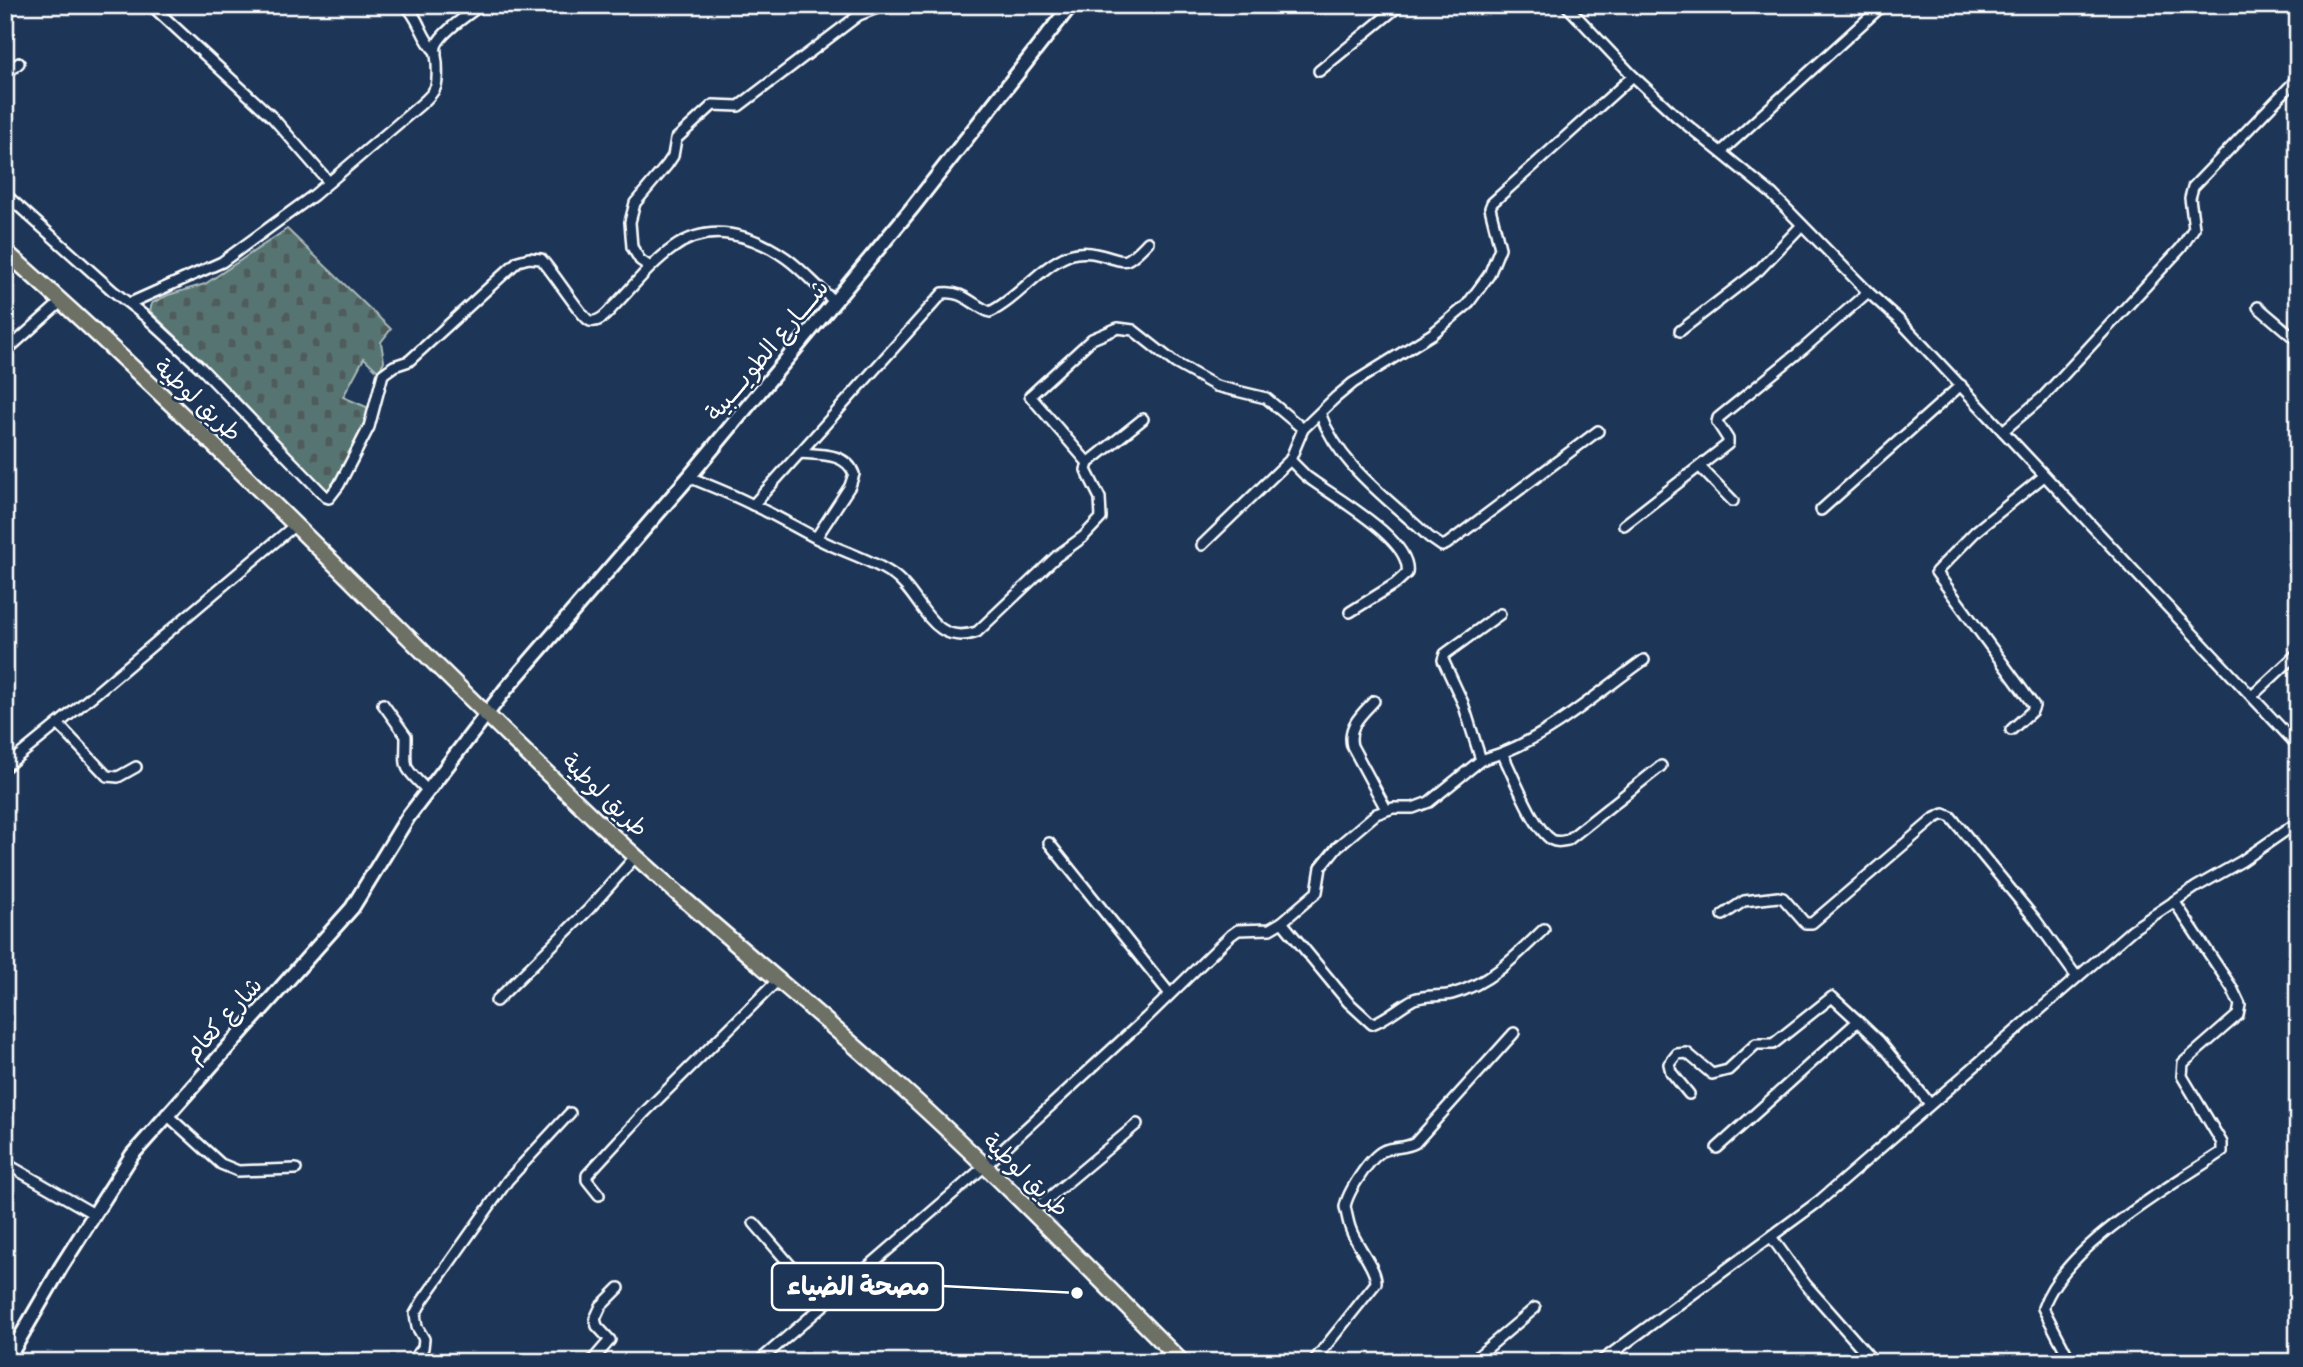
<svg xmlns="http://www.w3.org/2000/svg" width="2303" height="1367" viewBox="0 0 2303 1367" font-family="Dekko,'Playpen Sans Arabic',sans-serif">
	<defs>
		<pattern id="cemetery-stones" width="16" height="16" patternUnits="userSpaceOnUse" patternTransform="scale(1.75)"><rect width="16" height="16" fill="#577572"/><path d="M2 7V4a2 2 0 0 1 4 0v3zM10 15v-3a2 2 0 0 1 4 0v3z" fill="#505c5b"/></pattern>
	</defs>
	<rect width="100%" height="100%" fill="#1d3557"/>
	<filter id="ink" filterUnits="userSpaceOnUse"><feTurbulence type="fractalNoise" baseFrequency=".0143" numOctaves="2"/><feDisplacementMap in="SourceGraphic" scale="14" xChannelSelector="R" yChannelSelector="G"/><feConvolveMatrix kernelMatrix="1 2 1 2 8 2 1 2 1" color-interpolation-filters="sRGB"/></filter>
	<g filter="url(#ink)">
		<polygon fill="url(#cemetery-stones)" stroke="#abbab8" stroke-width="2" points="287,229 391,329 381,342 384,361 379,372 364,358 343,397 369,408 357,443 328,495 238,397 150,311 152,303 168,295 205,284"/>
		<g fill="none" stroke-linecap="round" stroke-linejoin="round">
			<defs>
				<g id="street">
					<polyline points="151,5 273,118 329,182"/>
					<path d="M405,5C420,18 421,38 436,52"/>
					<polyline points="1566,5 1633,76 1676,116 1772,194 1868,292 1898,319 2298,746"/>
					<polyline points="2296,54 2298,57"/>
					<polyline points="1319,71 1400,5"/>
					<polyline points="5,75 19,63"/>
					<polyline points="1721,152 1883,5"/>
					<path d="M5,194L113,291L146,317L201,368L326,497L329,498L339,485L369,427L383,374L394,366L409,361L518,261L529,258L541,259C551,269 583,319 590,321C599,323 607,314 612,308C632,288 649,265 673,248C709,222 752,234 786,258C803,270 818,288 834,301"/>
					<polyline points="650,267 640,260 632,247 630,222 635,203 667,165 673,156 676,139 713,105 739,106 859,15 885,5"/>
					<path d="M130,303L222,262L314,195L420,105C438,90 438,86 437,62C436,57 435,51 436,46C441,32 469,14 481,5"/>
					<polyline points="2258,307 2298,341"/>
					<polyline points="1680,331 1759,270 1802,225"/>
					<polyline points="5,352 62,301"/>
					<path d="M1320,413C1339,466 1390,500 1429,537L1442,546L1447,544L1598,431"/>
					<polyline points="2003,431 2043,397 2181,248 2194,228 2190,198 2193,187 2293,83 2298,74"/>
					<path d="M800,453C819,455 846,452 854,474L850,486L816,538"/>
					<path d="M1290,460C1296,466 1301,471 1306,476C1330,495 1413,539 1407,573L1395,584L1350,612"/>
					<polyline points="1088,463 1030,396 1092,339 1118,328 1133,330 1175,363 1216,386 1266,398 1303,429"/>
					<polyline points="1700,467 1733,501"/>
					<path d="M689,477C710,486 732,494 753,505C777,516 800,530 824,542C847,553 872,560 892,574C923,595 930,648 977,632L1057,556L1083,537L1101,518L1100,498L1086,470L1088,463L1143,419"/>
					<path d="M753,505L943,293C962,290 974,306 990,312C1019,298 1039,267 1069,255C1093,246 1117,264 1127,260C1135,256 1142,248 1148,242"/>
					<polyline points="1821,510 1961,385"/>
					<polyline points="1624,525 1728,444 1728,439 1717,422 1718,418 1803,349 1868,292"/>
					<polyline points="1202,545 1290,460 1303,429 1335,398 1353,383 1432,334 1467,305 1489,275 1500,248 1490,208 1492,203 1633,76"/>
					<polyline points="2252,696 2298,653"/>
					<path d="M1374,701C1362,714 1347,726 1352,746L1386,809"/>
					<path d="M383,704L406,736C406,771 401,764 427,790"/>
					<polyline points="58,724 107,776 118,777 136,767"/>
					<polyline points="2011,730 2032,711 2034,706 1936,572 1976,531 2044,476"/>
					<path d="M1502,753C1555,732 1599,692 1644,660"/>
					<path d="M1481,760L1502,753C1513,774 1532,827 1552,840C1557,843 1563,841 1568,840L1661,766"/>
					<polyline points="5,767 96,693 295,525"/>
					<polyline points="1049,843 1170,994"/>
					<polyline points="1723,915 1744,901 1778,897 1783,898 1805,923 1812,923 1935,818 1944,814 1951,817 2035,919 2076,976"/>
					<path d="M1282,922L1348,1002L1372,1024C1387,1019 1400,1006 1414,999C1427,994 1440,997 1452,994C1491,983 1516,956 1544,929"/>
					<polyline points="496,1001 589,909 636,856"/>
					<polyline points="1689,1094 1671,1072 1669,1064 1677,1054 1687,1053 1712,1074 1728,1070 1756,1044 1773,1044 1832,997 1858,1021"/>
					<polyline points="166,1114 221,1164 238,1171 296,1169"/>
					<polyline points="1717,1148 1858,1021 1879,1041 1930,1104"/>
					<polyline points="5,1163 94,1214"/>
					<polyline points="599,1195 587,1180 587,1175 645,1112 778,980"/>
					<polyline points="1032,1212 1137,1124"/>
					<polyline points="754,1223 824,1304"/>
					<polyline points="1772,1238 1806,1285 1874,1362"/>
					<polyline points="411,1362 423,1348 424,1339 417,1327 415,1314 423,1300 508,1180 570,1113"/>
					<polyline points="591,1362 610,1340 597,1326 595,1319 601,1306 619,1288"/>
					<polyline points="758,1362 985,1166 1146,1018 1231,935 1238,930 1270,929 1282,922 1317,892 1321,867 1337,847 1376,814 1393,808 1413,808 1429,802 1481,760 1463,703 1443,660 1445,654 1500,614"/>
					<path d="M1313,1362L1376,1283C1377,1269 1356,1245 1351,1230C1348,1223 1347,1214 1345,1207C1347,1193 1370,1157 1383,1151C1393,1146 1405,1149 1415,1143L1514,1033"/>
					<polyline points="1471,1362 1535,1308"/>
					<polyline points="1600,1362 1818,1202 2133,929 2196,887 2242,861 2298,822"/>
					<path d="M2071,1362L2043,1308C2064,1246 2168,1188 2222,1152V1143L2182,1076L2183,1063L2238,1015L2240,1005L2232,988L2174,901"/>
				</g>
				<polyline id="secondary" points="6,1362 61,1267 132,1155 352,908 408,817 505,690 689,477 912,208 1071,5"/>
				<path id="primary" d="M5,251C211,432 398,633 597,821C696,914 803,998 903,1089C999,1176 1090,1270 1182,1362"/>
			</defs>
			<use href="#street" stroke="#fff" stroke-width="14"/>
			<use href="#secondary" stroke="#fff" stroke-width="18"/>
			<use href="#primary" stroke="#fff" stroke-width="19"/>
			<use href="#street" stroke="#1d3557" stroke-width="9"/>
			<use href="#secondary" stroke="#1d3557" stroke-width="12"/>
			<use href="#primary" stroke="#6c7065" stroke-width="14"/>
		</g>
	</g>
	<g text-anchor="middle" stroke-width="5" stroke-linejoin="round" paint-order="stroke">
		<g font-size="24" fill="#fff" stroke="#1d3557">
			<text transform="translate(767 350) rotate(-50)" y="8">شــــارع الطويــــبية</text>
			<text transform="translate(198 400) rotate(43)" y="8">طريق لوطية</text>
			<text transform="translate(605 795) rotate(44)" y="8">طريق لوطية</text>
			<text transform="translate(223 1019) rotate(-48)" y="8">شارع كعام</text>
			<text transform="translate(1026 1175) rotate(44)" y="8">طريق لوطية</text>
		</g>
	</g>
	<path fill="none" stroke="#fff" stroke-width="2.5" d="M1077 1293L943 1286"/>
	<circle fill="#fff" stroke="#1d3557" stroke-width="2.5" cx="1077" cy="1293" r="7"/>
	<rect fill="#1d3557" stroke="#fff" stroke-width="2.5" x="772" y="1263" width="171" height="47" rx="7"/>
	<g font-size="26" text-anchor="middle" font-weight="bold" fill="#fff">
		<text x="858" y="1295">مصحة الضياء</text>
	</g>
	<rect width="2303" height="1367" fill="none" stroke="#1d3557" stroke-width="28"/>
	<rect x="14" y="14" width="2275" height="1339" fill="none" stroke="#fff" stroke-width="2.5" filter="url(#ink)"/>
</svg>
